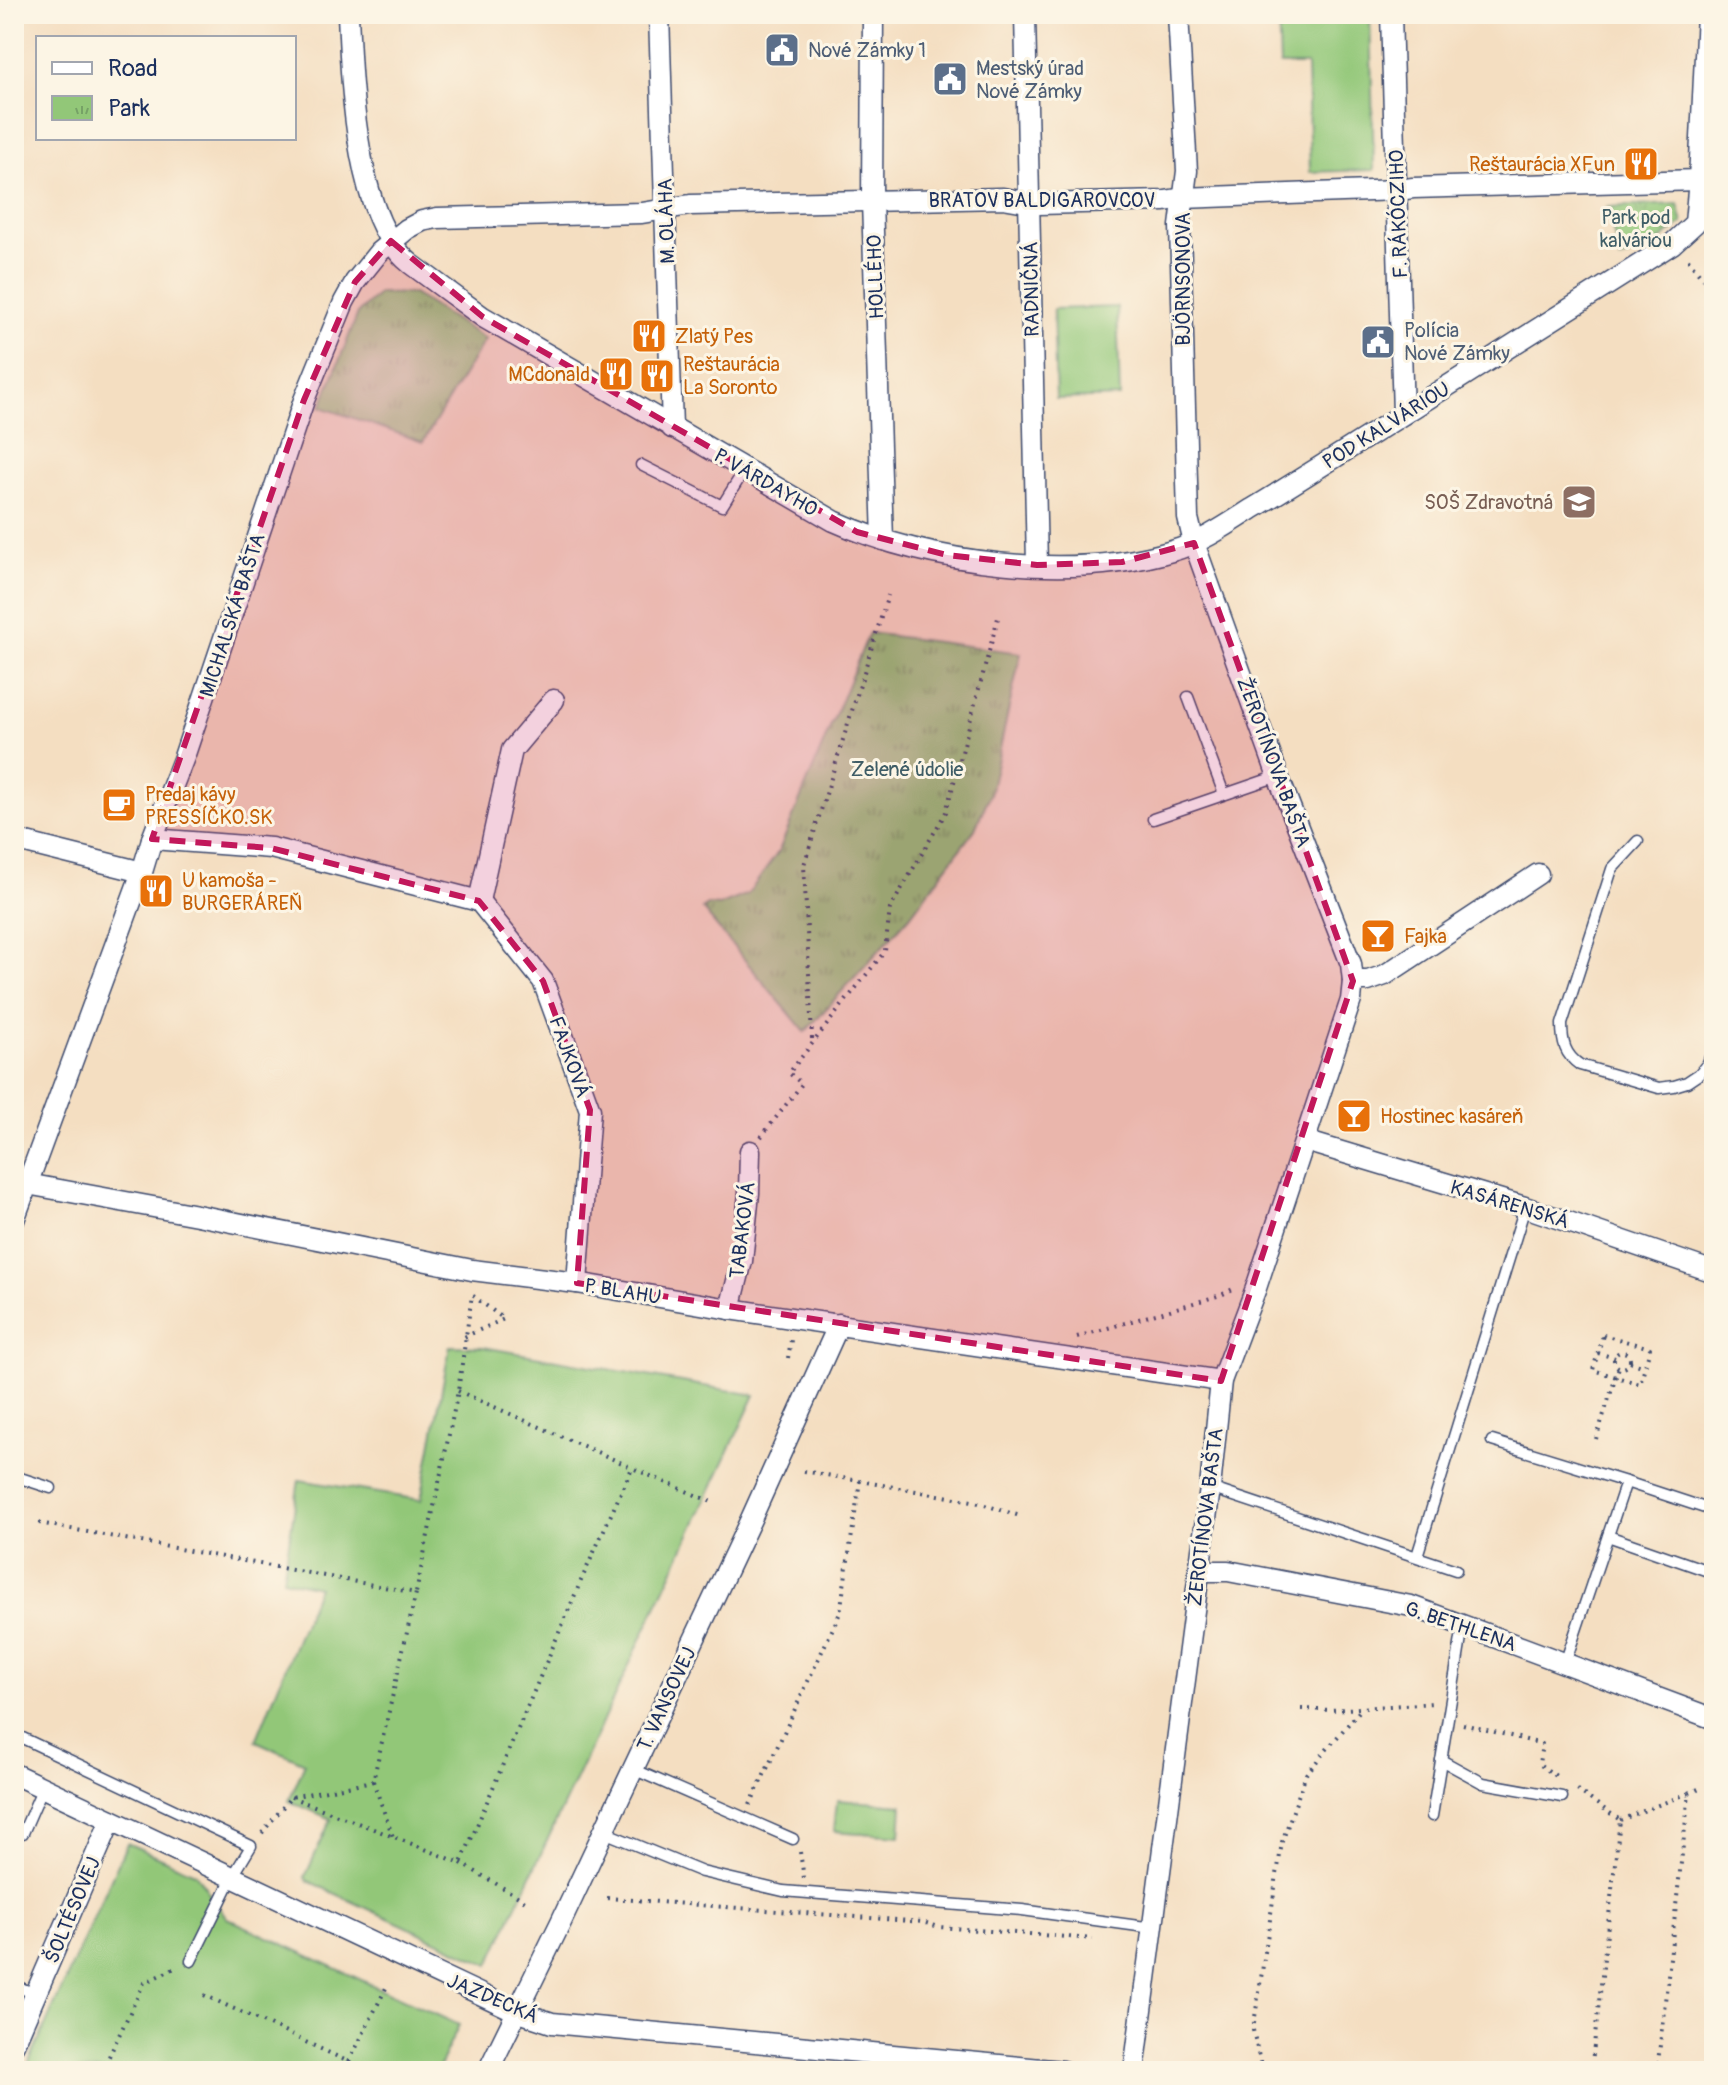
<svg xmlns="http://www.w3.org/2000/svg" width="1728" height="2085" viewBox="0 0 1728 2085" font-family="Pangolin,sans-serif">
	<defs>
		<pattern id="park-tufts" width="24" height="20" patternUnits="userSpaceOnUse" patternTransform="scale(2)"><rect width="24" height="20" fill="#92c778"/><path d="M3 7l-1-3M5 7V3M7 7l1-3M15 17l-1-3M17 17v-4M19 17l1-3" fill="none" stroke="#76a266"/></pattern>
	</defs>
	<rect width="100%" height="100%" fill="#fcf5e5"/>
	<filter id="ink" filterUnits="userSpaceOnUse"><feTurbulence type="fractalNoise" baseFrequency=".0125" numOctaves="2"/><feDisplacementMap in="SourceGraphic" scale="16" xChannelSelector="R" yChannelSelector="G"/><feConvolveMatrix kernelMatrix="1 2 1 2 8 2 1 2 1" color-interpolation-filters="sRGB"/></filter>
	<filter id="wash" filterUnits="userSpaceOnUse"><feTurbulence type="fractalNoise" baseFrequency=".006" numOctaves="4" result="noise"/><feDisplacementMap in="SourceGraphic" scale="32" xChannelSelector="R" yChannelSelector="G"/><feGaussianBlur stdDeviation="1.8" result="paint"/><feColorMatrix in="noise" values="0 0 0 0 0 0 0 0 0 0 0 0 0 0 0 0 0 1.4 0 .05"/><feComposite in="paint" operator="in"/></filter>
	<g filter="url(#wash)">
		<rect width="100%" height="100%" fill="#f4dec1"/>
		<g fill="#92c778" stroke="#567b6b" stroke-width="2">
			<polygon points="1278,14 1370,14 1374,170 1310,172 1307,65 1280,65"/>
			<polygon points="1117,307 1120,397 1056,399 1053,309"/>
			<polygon points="450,1346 483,1347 755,1395 489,1965 308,1881 305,1877 331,1819 289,1801 305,1763 256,1741 318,1587 283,1579 299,1480 421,1500"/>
			<polygon points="837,1800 902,1805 900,1836 834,1831"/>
			<polygon points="127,1843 195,1873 227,1918 459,2025 437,2071 25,2071"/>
		</g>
		<g fill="url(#park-tufts)" stroke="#567b6b" stroke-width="2">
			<polygon points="1678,204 1683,223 1657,243 1620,260 1607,207"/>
			<polygon points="379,293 413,294 485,339 423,442 321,407 358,313"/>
			<polygon points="869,633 1021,653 990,794 975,829 910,916 805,1032 702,909 708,905 719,906 748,894 779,851"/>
		</g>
	</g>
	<g filter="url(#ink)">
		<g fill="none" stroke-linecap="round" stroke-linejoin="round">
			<defs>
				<g id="service">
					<polyline points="641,465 722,506 745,469"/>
					<polyline points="1188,697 1224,794"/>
					<polyline points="1153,819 1278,776"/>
					<path d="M1638,841L1612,869L1562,1024C1562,1043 1565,1055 1580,1065L1659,1088L1674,1086L1687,1082L1699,1074L1708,1063L1714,1046"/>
					<polyline points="1492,1441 1626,1482 1565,1663"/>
					<polyline points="14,1476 51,1488"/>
					<polyline points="1626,1482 1714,1511"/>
					<polyline points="1210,1488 1456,1570"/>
					<polyline points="1608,1536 1714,1573"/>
					<polyline points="1417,1556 1525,1207"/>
					<polyline points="14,1734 251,1846 233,1876 191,1961"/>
					<polyline points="1441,1760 1483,1783 1562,1797"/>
					<polyline points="633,1769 793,1839"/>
					<polyline points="1432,1816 1463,1626"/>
					<polyline points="604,1832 702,1872 783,1891 1022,1910 1153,1928"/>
					<polyline points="23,1833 43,1787"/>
					<polyline points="14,1985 35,1994"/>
				</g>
				<g id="minor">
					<path d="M348,14C351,80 355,221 411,264L483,317L834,521C929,564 1071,581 1172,551C1201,543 1227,525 1252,509C1280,492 1307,475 1334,458C1447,387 1560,316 1672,244L1695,223L1699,180L1707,14"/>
					<polyline points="659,14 672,428"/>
					<polyline points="873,14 872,201 883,540"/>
					<polyline points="1025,14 1037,565"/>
					<polyline points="1391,14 1403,414"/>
					<polyline points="152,839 271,848 479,901 543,981 590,1110 577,1283"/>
					<polyline points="14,840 142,872"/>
					<polyline points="479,901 512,750 554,700"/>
					<polyline points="1353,981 1368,981 1385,975 1538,874"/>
					<polyline points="1305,1141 1525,1207 1714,1272"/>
					<polyline points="14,1178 27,1184 197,1215 472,1270 577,1283 730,1309 1221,1381"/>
					<polyline points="14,1220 142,872 152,839 184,757 304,400 344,302 355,282 379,252 407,229 422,221 437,218 642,213 690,205 1003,198 1038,204 1165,201 1183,198 1398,190 1413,188 1699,180"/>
					<polyline points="730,1309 742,1261 749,1193 750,1151"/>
					<polyline points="1199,1571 1228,1571 1411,1606 1714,1719"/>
					<polyline points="14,1774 516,2011 552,2023 1063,2071"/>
					<polyline points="14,2044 111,1820"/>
					<polyline points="488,2071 561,1922 751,1519 839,1324"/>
					<polyline points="1134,2071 1210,1488 1221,1381 1256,1288 1351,1000 1353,981 1351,964 1278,776 1194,543 1188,518 1180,226 1187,171 1178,14"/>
				</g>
			</defs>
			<use href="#service" stroke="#3c496d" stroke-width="13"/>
			<use href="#minor" stroke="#3c496d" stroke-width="23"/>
			<g stroke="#3c496d" stroke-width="4" stroke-dasharray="2 6" stroke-linecap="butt">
				<polyline points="1688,259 1714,293"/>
				<polyline points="812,1039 804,865 888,595"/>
				<polyline points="761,1137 802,1084 789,1073 885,951 890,909 946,812 999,614"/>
				<polygon points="1603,1335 1650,1348 1640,1384 1593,1370"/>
				<polyline points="1077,1337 1221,1295 1233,1289"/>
				<circle cx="1622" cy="1360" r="8"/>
				<polyline points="1598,1353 1615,1358"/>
				<polyline points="788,1358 791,1340"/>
				<polyline points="1630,1362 1645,1367"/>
				<polyline points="458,1391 631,1467"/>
				<polyline points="1596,1439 1619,1367"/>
				<polyline points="804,1471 972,1501 1020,1516"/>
				<polyline points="39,1523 416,1593 458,1391 472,1295 504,1319 464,1337"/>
				<polyline points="1301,1709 1331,1710 1433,1703"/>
				<polyline points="1463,1724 1542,1744 1539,1764 1559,1778"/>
				<polyline points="373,1781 393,1837"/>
				<polyline points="1577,1790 1620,1820 1591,2071"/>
				<polyline points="1689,1793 1703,1787"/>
				<polyline points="291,1797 461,1863 580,1583 632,1468 712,1502"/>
				<polyline points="750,1805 840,1613 860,1481"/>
				<polyline points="1620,1820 1689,1793 1657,2071"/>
				<polyline points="262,1833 291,1797 373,1781 416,1593"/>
				<polyline points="800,1852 804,1878"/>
				<polyline points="461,1863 527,1902"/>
				<polyline points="607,1898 923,1922 939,1927 1093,1939"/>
				<polyline points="204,1995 349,2062 387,1986"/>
				<polyline points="1592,2067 1650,2071"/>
				<polyline points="102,2071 144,1983 177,1967"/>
				<polyline points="324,2071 348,2063"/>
				<polyline points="1262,2071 1253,2030 1282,1842 1306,1774 1362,1708"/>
			</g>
			<use href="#service" stroke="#fff" stroke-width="10"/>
			<use href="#minor" stroke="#fff" stroke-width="20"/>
		</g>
	</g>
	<path fill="#c2185b" fill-opacity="0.2" stroke="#c2185b" stroke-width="6" stroke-dasharray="16 10" stroke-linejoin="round" d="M391,241L483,317L857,532L947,555L1037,565L1122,562L1194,543L1353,981L1221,1381L577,1283L590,1110L543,981L479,901L271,848L152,839L304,400L355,282Z"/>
	<defs>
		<symbol id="civic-square" viewBox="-11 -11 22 22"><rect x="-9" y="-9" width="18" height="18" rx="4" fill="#5c6f8a" stroke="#fcf5e5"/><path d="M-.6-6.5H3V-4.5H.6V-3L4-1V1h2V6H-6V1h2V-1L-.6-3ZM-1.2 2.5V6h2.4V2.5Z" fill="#fff"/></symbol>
		<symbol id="restaurant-square" viewBox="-11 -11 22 22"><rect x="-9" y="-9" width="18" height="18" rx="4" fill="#e8710a" stroke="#fcf5e5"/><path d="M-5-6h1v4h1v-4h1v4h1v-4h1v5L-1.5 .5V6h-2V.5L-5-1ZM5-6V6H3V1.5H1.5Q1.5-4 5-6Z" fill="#fff"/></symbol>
		<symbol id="school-square" viewBox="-11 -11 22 22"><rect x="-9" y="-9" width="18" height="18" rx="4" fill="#8d6e63" stroke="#fcf5e5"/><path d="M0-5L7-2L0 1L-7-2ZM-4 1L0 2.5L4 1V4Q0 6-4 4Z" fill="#fff"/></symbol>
		<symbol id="cafe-square" viewBox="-11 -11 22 22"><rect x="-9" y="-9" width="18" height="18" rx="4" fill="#e8710a" stroke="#fcf5e5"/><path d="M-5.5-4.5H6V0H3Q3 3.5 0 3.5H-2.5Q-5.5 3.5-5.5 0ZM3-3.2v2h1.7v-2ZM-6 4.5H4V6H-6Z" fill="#fff"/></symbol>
		<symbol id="bar-square" viewBox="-11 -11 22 22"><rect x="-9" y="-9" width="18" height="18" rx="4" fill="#e8710a" stroke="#fcf5e5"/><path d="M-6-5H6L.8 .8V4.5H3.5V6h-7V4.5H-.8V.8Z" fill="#fff"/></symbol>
	</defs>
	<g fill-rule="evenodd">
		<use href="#civic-square" x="762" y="30" width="40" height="40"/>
		<use href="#civic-square" x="930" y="59" width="40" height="40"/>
		<use href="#restaurant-square" x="1621" y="144" width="40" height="40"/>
		<use href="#restaurant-square" x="629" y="316" width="40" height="40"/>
		<use href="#civic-square" x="1358" y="322" width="40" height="40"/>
		<use href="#restaurant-square" x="596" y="354" width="40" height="40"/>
		<use href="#restaurant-square" x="637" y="356" width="40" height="40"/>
		<use href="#school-square" x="1559" y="482" width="40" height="40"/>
		<use href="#cafe-square" x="99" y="785" width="40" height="40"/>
		<use href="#restaurant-square" x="136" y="871" width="40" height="40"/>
		<use href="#bar-square" x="1358" y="916" width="40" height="40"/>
		<use href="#bar-square" x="1334" y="1096" width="40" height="40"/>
	</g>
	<g text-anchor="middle" stroke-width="6" stroke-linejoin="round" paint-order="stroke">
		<g font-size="20" fill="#4e5e75" stroke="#fcf5e5" text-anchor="start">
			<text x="808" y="57">Nové Zámky 1</text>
			<text x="976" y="75">Mestský úrad<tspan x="976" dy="23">Nové Zámky</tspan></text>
			<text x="1404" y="337">Polícia<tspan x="1404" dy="23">Nové Zámky</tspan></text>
		</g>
		<g font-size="20" fill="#c56008" stroke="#fcf5e5" text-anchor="start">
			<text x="1615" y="171" text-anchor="end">Reštaurácia XFun</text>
			<text x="675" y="343">Zlatý Pes</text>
			<text x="683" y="371">Reštaurácia<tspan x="683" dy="23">La Soronto</tspan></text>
			<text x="590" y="381" text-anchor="end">MCdonald</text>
			<text x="145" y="801">Predaj kávy<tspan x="145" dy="23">PRESSÍČKO.SK</tspan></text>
			<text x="182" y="887">U kamoša -<tspan x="182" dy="23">BURGERÁREŇ</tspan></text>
			<text x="1404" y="943">Fajka</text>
			<text x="1380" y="1123">Hostinec kasáreň</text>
		</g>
		<g font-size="20" fill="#1b2f5e" stroke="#fcf5e5">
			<text x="1042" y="207">BRATOV BALDIGAROVCOV</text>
			<text transform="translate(1398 214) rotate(-92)" y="7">F. RÁKÓCZIHO</text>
			<text transform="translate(666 221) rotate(-92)" y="7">M. OLÁHA</text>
			<text transform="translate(875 277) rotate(-92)" y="7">HOLLÉHO</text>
			<text transform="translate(1183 279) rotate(-90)" y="7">BJÖRNSONOVA</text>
			<text transform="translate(1031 289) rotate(-91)" y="7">RADNIČNÁ</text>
			<text transform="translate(1386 425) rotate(-32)" y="7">POD KALVÁRIOU</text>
			<text transform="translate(766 482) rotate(30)" y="7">P. VÁRDAYHO</text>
			<text transform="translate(232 615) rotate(-72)" y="7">MICHALSKÁ BAŠTA</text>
			<text transform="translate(1274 762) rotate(70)" y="7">ŽEROTÍNOVA BAŠTA</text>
			<text transform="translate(570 1057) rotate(70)" y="7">FAJKOVÁ</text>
			<text transform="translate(1510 1204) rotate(17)" y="7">KASÁRENSKÁ</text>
			<text transform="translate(742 1230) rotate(-83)" y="7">TABAKOVÁ</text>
			<text transform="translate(623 1291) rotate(9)" y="7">P. BLAHU</text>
			<text transform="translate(1205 1517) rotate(-83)" y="7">ŽEROTÍNOVA BAŠTA</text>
			<text transform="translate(1461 1626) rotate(19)" y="7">G. BETHLENA</text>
			<text transform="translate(666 1699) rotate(-65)" y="7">T. VANSOVEJ</text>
			<text transform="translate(72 1910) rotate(-67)" y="7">ŠOLTÉSOVEJ</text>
			<text transform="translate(493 1998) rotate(23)" y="7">JAZDECKÁ</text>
		</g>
		<g font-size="20" fill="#3f5d66" stroke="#fcf5e5">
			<text x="1636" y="224">Park pod<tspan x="1636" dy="23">kalváriou</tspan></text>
			<text x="907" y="776">Zelené údolie</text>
		</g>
		<g font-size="20" fill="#785e54" stroke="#fcf5e5" text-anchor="end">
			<text x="1553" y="509">SOŠ Zdravotná</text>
		</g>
	</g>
	<rect width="1728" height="2085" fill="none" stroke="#fcf5e5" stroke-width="48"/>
	<rect x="36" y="36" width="260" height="104" fill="#fcf5e5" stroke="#a2a6af" stroke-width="2"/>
	<rect x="52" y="62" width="40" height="12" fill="#ffffff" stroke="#a2a6af" stroke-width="2"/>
	<text x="108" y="76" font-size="24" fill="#1b2f5e">Road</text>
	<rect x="52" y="96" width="40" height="24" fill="url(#park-tufts)" stroke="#a2a6af" stroke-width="2"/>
	<text x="108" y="116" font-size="24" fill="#1b2f5e">Park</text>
</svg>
